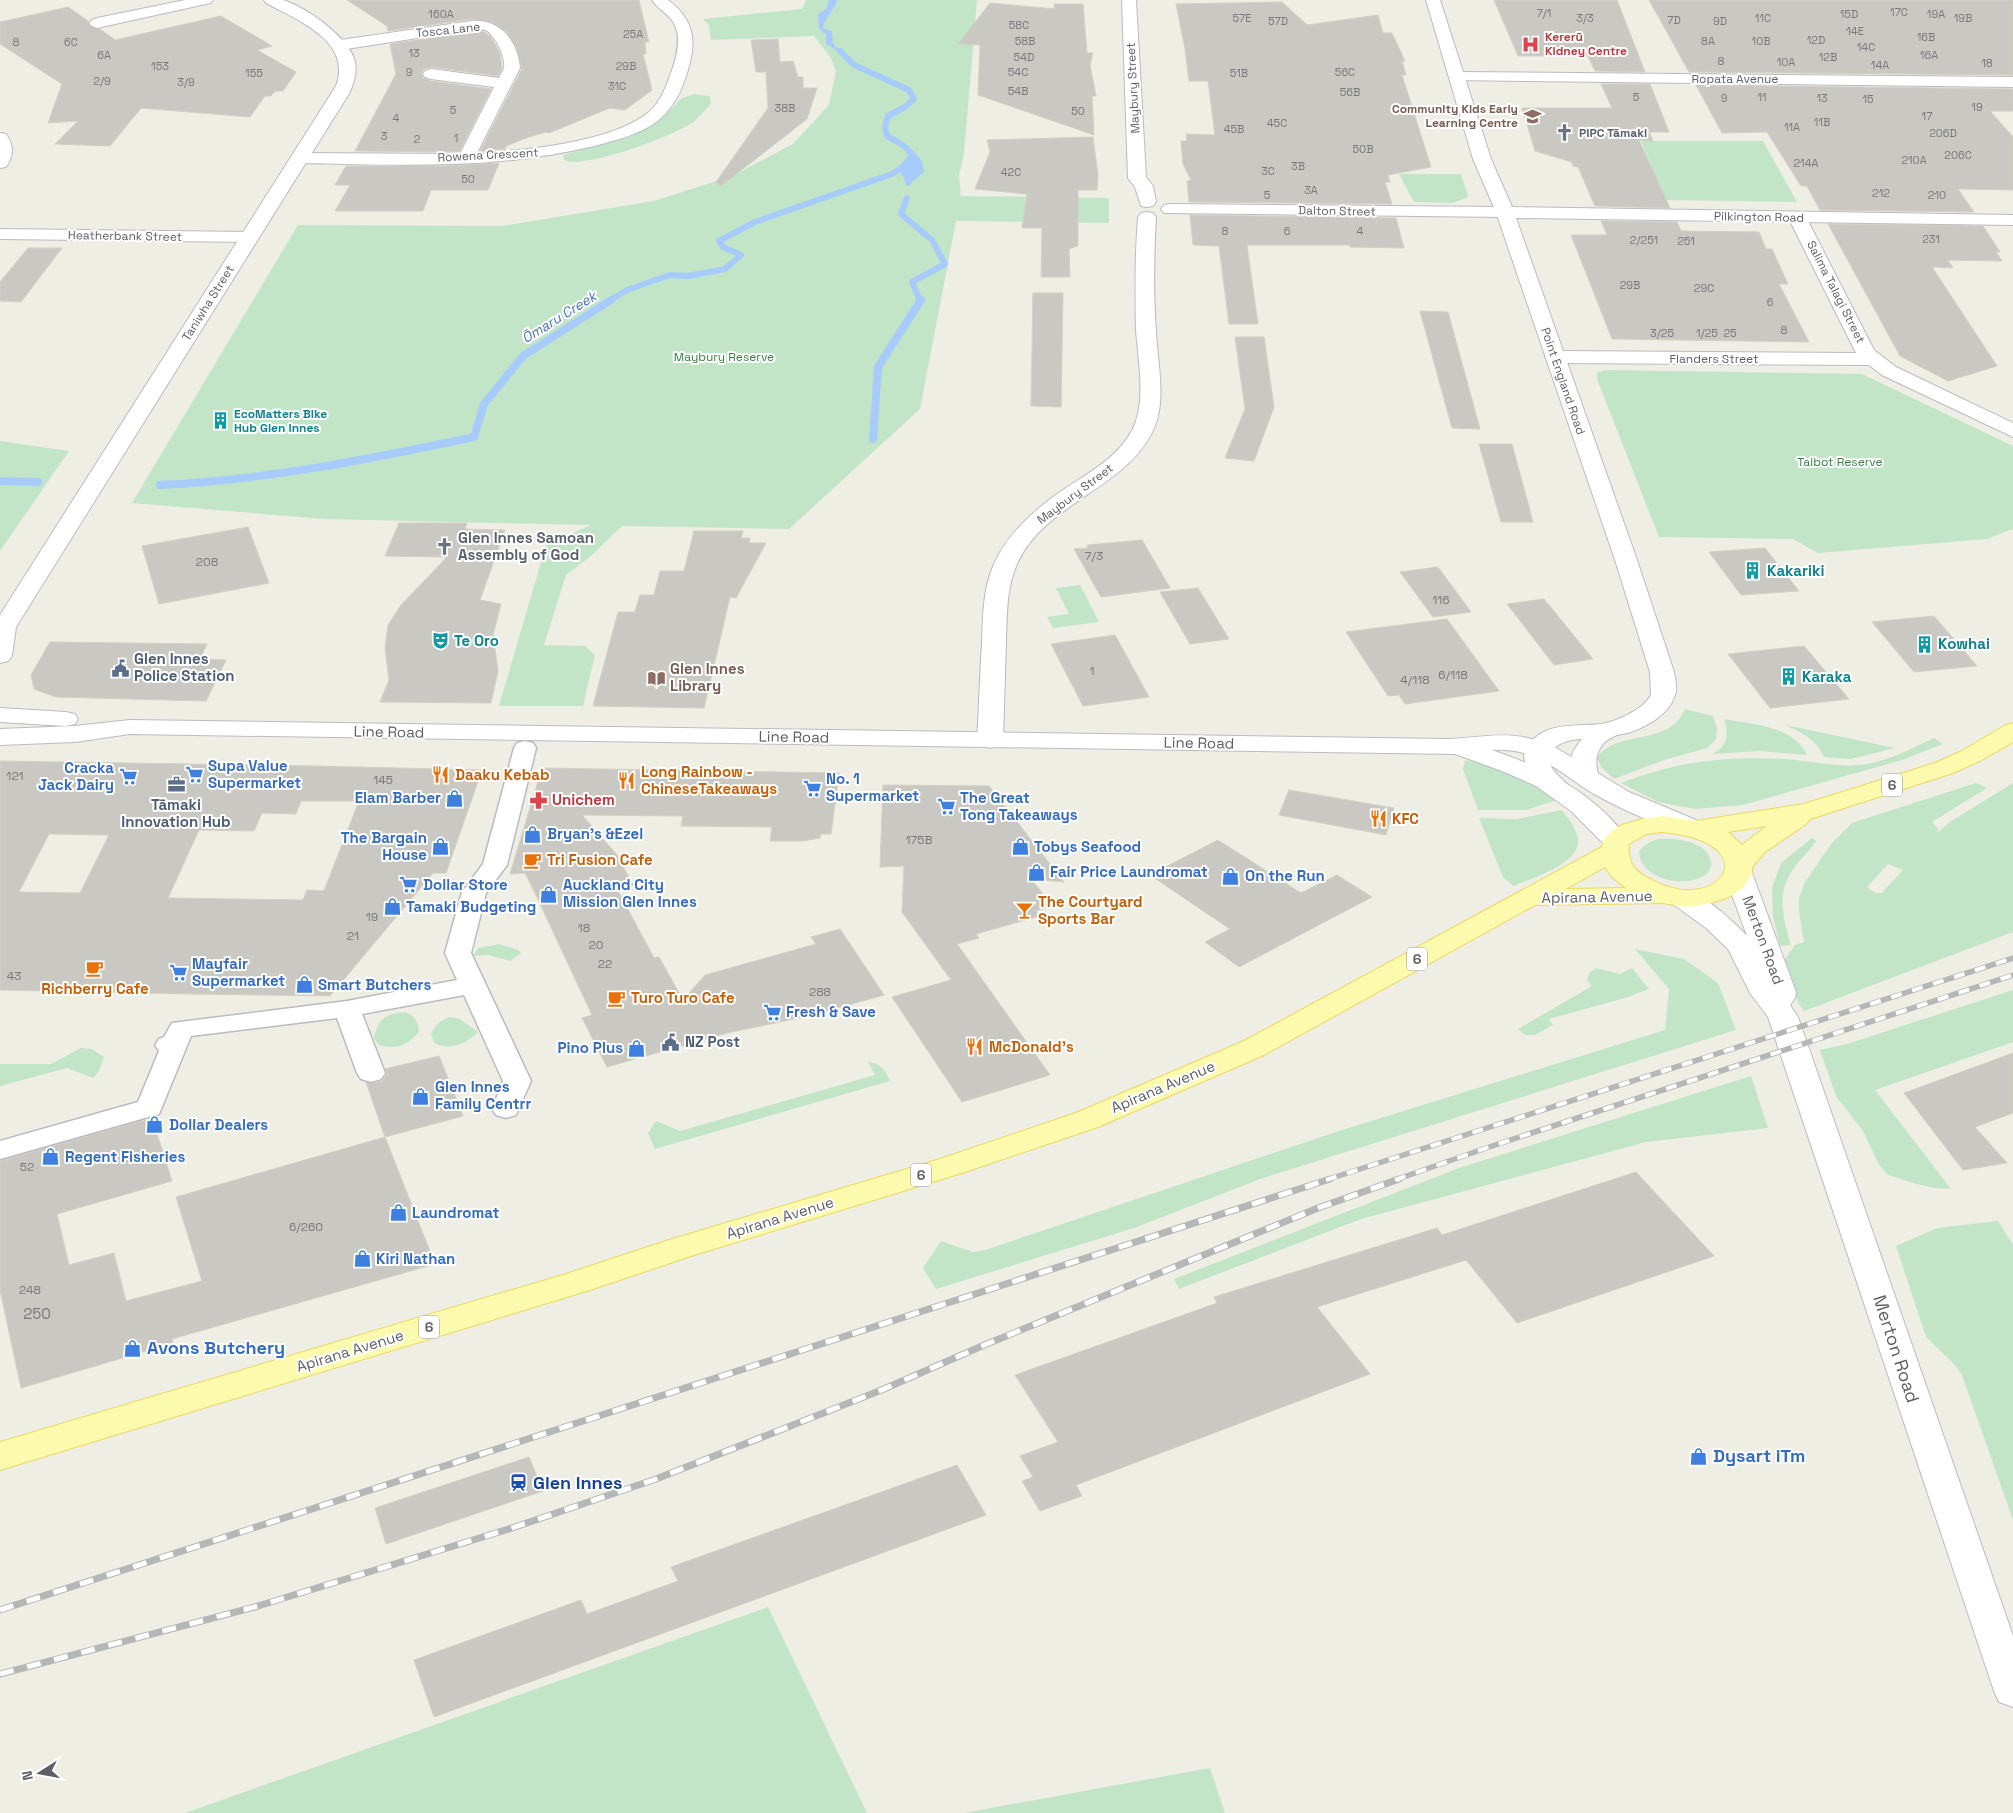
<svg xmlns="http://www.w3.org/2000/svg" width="2013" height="1813" viewBox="0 0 2013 1813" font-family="'Space Grotesk',sans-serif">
	<rect width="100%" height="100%" fill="#eeeee5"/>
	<g fill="#c2e5c7" fill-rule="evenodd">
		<polygon points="806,0 977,0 964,153 959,176 961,196 1109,198 1109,223 956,221 920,409 789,529 622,526 592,555 566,575 544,645 585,646 595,655 583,706 499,706 546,545 591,525 324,519 132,503 298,225 502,226 654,201 732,176 793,144 829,105 836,71 831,58 814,36 711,40 709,25 703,19 802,9"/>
		<path d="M694,94L710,96L711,104C705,110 699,118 692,123C673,136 583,170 564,160L563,155L630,137L659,121L682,98Z"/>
		<polygon points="1641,141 1763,141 1797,202 1666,200"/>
		<polygon points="1399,174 1461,174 1468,197 1453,203 1414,202"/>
		<polygon points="1605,370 1862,374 2013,446 2013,529 1987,539 1818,553 1793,539 1659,537 1597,379 1597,373"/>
		<polygon points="0,441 69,451 0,551"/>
		<polygon points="1080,585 1099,622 1053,628 1047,617 1069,614 1056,588"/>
		<path d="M1685,709L1713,716L1717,728L1716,739L1707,748L1664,760L1614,779L1602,768L1597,758C1616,728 1669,748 1685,709Z"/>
		<path d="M1724,719C1754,725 1792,725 1807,755L1760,751L1712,754C1728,746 1729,735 1724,719Z"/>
		<path d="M1785,725L1895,748L1851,759L1824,757C1817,740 1801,732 1785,725Z"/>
		<path d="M1934,738L1943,744L1902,760L1743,805L1695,809L1658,802L1621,783C1678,761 1725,756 1786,759C1810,761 1835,767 1858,765C1885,763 1910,749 1934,738Z"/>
		<path d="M1465,760C1498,764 1531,780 1557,800L1526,810H1478L1463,769Z"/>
		<path d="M1976,783L1987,788L1932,822L1938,829L1937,833L1950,822L2013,783V932L1804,1011L1799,1004L1784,961L1795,945L1804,942L1799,912V898L1804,884L1831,844L1852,823ZM1888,864L1903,870L1882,893H1875L1867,887Z"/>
		<path d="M1562,810C1568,819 1578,830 1578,841C1579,864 1532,878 1514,886L1503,877L1479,818L1516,819Z"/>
		<path d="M1812,838L1816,841C1810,851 1800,859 1793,869C1776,894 1783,918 1791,945L1780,946L1773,917L1772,888L1781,863Z"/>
		<path d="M1658,839C1675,838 1708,841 1711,862C1712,867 1709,872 1705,875C1685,889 1640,879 1639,852C1644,844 1650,842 1658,839Z"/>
		<polygon points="499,944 518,950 521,953 510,961 488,955 473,956 478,948"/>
		<polygon points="1635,949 1684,959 1718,983 1736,1030 1263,1178 1134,1228 936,1289 923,1268 941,1241 973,1252 985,1250 1339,1131 1665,1030 1669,989"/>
		<polygon points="1596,968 1620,974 1632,968 1649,989 1625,998 1549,1019 1553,1025 1535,1035 1525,1035 1518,1029 1592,986 1587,980 1589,973"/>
		<polygon points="2013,990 2013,1042 1875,1090 1951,1189 1934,1188 1913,1183 1888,1175 1878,1163 1863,1131 1836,1096 1820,1050 1847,1044"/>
		<path d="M405,1012C415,1016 418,1021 419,1032C407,1046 396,1050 379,1045L374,1038C378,1018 386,1014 405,1012Z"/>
		<path d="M450,1017L460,1019L478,1032C466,1044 449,1051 434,1043L431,1034C435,1025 440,1020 450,1017Z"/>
		<polygon points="81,1048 92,1049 104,1057 99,1071 93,1078 67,1068 0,1086 0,1064 51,1064"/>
		<path d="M868,1062C881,1063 885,1070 890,1081L655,1149L648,1133L656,1121L680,1131L875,1075Z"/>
		<polygon points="1751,1076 1768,1128 1646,1142 1361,1219 1179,1289 1174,1279 1459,1168"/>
		<polygon points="1998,1221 2013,1245 2013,1520 1962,1375 1955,1365 1926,1337 1896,1246 1937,1228"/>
		<polygon points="768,1607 867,1813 185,1813"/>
		<polygon points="1210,1768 1225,1813 964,1813"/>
	</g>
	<g fill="#a7ccfc">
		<path d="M829,0H837C835,10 825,17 823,28L832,31L833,44L853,61L845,60L836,50L826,44V34L819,29L818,14L826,9Z"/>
		<polygon points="916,154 922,161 924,172 911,183 905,181 898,167 909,155"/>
	</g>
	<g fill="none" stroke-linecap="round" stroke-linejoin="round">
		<g stroke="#a7ccfc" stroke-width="6">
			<path d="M840,51L854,65L909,90L914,99L905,107L888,116L885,127L887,136C902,144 914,150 917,167L909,175L908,183"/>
			<polyline points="907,198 901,214 932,240 945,264 912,282 920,301"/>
			<polyline points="609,301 627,290 670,275 688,276 725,269 741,255 723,247 719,241 755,222 892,174 909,163"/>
		</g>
		<g stroke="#a7ccfc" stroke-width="8">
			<polyline points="873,439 878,367 921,300"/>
			<polyline points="0,481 38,482"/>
			<path d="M160,485C266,480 370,459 474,437L484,404L523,356L611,300"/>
		</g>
	</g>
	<g fill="#cac8c2" stroke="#d3d0c3" fill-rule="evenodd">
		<polygon points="347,0 639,0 649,42 645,42 646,54 643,54 652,90 625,110 610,108 549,133 546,132 529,137 506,146 505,149 480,151 522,69 517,48 507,32 492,22 472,19 388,31 387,26"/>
		<polygon points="1494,0 1617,0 1645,72 1595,71 1588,56 1518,56"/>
		<polygon points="1649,0 2013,0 2013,75 1689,72"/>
		<polygon points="1282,2 1307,25 1378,15 1383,33 1392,33 1405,61 1402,61 1406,75 1402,75 1431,167 1388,175 1390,182 1385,182 1392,204 1189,202 1187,181 1191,180 1183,164 1181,141 1187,141 1186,134 1215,135 1208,81 1189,81 1185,49 1176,4"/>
		<polygon points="990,3 1055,9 1054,4 1083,4 1087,53 1093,53 1090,65 1096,96 1092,96 1094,135 978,95 980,45 958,44"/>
		<polygon points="68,7 88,21 87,23 91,27 100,29 115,40 221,16 272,46 257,50 296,72 283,91 275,91 271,96 265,96 250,117 141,108 110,146 55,144 78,121 48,123 62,84 0,44 0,22"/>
		<polygon points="479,31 484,32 491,37 500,53 502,68 498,76 431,67 424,69 421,73 423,78 431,81 491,89 459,152 355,151 396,74 390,44"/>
		<polygon points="778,39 780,62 793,61 798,77 803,77 803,88 817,88 807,119 721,186 716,182 768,108 766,72 756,72 751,40"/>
		<polygon points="1601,84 1650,84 1669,132 1649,132 1653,141 1639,140 1670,208 1595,206 1578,167 1573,166 1572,162 1535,151 1522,108 1612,108"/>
		<polygon points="1696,85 2013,89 2013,111 1990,111 2013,137 2013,190 1958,189 1974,212 1820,210 1807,186 1801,186 1767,132 1722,133"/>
		<polygon points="1093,137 1098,175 1097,190 1078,190 1078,246 1069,249 1070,277 1041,277 1042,228 1022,228 1027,194 975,189 990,152 987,140"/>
		<polygon points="499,163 488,190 431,190 423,211 335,211 350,185 335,185 346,166 448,166"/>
		<polygon points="1190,215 1396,218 1404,248 1350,247 1350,245 1247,245 1258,324 1229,324 1219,246 1193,245"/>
		<polygon points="1601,221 1677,222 1681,231 1759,232 1766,249 1772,249 1788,284 1779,284 1809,342 1612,339 1571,235 1607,235"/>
		<polygon points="1828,224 1983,226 2000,252 1996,252 2002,261 1948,260 1953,268 1932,267 1997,366 1948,381 1900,356"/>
		<polygon points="28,248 62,248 21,302 0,301 0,282"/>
		<polygon points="1033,293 1063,293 1061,407 1031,406"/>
		<polygon points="1420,311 1448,312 1480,429 1452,428"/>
		<polygon points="1235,337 1264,337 1274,407 1254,461 1225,458 1245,409"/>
		<polygon points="1479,444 1512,444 1533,522 1501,522"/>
		<polygon points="399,523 467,523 465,529 505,530 480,600 501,604 493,635 498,671 491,703 380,702 389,680 385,648 388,625 401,605 447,557 385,556"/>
		<polygon points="248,527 269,583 159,604 142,546"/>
		<polygon points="694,531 743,531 741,538 750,538 749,543 766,543 736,598 730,597 704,708 593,706 618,612 635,612 640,595 654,595 660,571 684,571"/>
		<polygon points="1142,540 1170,588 1101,597 1074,549 1088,548 1087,545"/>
		<polygon points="1765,548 1799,591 1741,595 1709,552"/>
		<polygon points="1438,567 1471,612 1433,617 1400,572"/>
		<polygon points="1198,588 1229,639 1190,644 1160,592"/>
		<polygon points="1544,599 1593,659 1554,665 1507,604"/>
		<polygon points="1934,616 1977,666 1914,672 1872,622"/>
		<polygon points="1447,619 1499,691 1405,704 1399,695 1388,696 1346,632"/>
		<polygon points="1115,635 1149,697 1083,706 1051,644"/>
		<polygon points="50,642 207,644 200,659 226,660 206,701 56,697 34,689 31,675"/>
		<polygon points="1804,646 1849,699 1770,708 1728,654"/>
		<path d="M0,761L315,766L482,770L446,873H433L330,996L190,994L0,990ZM301,801H359L324,891L307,890L303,900L168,898L199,830L254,831L262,813L296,814ZM49,834L109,835L80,893L19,892Z"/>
		<polygon points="542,768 839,773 831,834 821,834 820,838 802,841 770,841 772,827 681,826 683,816 582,815 617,855 633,885 617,889 654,958 659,957 683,1000 705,975 816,944 811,937 840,929 884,995 809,1016 727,1033 607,1067 582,1018 592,1015 534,891 525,873 510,874"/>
		<polygon points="883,785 989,786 1064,882 1031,879 1053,906 1036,911 1040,916 976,934 979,938 957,944 1050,1075 962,1102 892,997 951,980 902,912 904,866 880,867"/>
		<polygon points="1289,790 1394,808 1386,835 1279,815"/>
		<polygon points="1218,840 1301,893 1337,875 1372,897 1239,967 1205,942 1230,929 1150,875"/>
		<polygon points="2013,1053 2013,1113 1975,1127 2007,1163 1963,1170 1904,1093"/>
		<polygon points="439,1056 463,1116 385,1137 435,1264 172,1339 173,1343 21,1388 0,1290 0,1161 152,1118 172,1181 57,1214 69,1265 114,1253 126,1301 202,1281 176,1197 385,1137 366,1082 372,1084 382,1081 387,1074 385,1069"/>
		<polygon points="1636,1172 1714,1256 1517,1323 1466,1260 1317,1307 1370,1374 1076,1485 1082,1496 1040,1511 1022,1481 1033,1477 1020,1456 1058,1442 1015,1375 1217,1303 1214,1297 1437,1228 1442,1235"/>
		<polygon points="529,1457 543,1491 386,1544 375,1508"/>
		<polygon points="957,1465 986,1515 434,1717 414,1660 581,1600 587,1614 678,1581 671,1567"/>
	</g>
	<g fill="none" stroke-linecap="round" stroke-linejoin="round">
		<defs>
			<polygon id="pedestrian" points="525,741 533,743 536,748 507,865 486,893 471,953 531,1081 516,1115 506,1118 496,1115 492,1109 503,1081 464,995 362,1014 385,1073 381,1079 371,1082 361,1079 357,1073 337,1018 191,1036 159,1114 0,1159 0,1141 138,1102 159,1051 155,1045 159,1039 164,1037 172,1023 347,1001 457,980 445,953 462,892 483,864 514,748 517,743"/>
			<g id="minor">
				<polygon points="185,0 213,0 211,3 206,4 97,28 92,26 89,23 92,20 97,18"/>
				<path d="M652,0H668C692,18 697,38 689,66C684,85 676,105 660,119C642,134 617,140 594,146C498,170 399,165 300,163L294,162L291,158L294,154L300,153L460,154L494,87L431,79L425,77L423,74L425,71L431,69L499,78C500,75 503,71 504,68C506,57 495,34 485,30C480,29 474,30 469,30L340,50L335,48L332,45L335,42L340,40L472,21C500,19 518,41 520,68L477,153C524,151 613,142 649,112C661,101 666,87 671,73C676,59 681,42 676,28C672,15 659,11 652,0Z"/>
				<polygon points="1122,0 1136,0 1146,177 1153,186 1156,202 1153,206 1147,207 1141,206 1135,187 1128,178"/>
				<polygon points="1457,72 2013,77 2013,87 1451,80 1449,77 1451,74"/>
				<path d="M0,133L6,134C14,146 14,155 6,167L0,168Z"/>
				<polygon points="1170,204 1505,207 1511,208 1514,212 1511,216 1505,217 1164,213 1161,209 1164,205"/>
				<path d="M1147,212L1153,213L1156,217C1154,255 1153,292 1156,330C1157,359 1165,392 1157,420C1136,487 1045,500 1017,564C1006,589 1007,615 1006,642C1005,675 1004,707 1003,740L999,745L990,748L981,745L977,740C979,707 980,674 982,642C983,615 983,588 994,564C1007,535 1032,512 1057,494C1086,474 1124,456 1136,421C1145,393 1138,359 1136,330C1135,293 1135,255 1138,217L1141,213Z"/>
				<polygon points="1797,212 1803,213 1806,217 1874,350 1896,367 2013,423 2013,437 1882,375 1869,365 1555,363 1548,361 1545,357 1548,353 1555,351 1856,353 1788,217 1791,213"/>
				<polygon points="0,229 250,232 256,233 259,237 256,241 250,242 0,239"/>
			</g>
			<path id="tertiary" d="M1426,0H1440L1491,159L1512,207L2013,215V225L1516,218L1637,560L1674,672C1675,679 1678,688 1675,695C1669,715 1646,727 1628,733C1623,734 1617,734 1613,737C1597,744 1593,761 1599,776L1595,781L1586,784L1577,781C1566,765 1570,753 1582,739C1566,739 1541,748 1552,768C1556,775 1563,779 1568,786L1564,791C1543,797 1525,775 1524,755C1537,720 1573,727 1601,724C1613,722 1624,717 1634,711C1641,707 1647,702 1651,695L1650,672L1615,560L1496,212L1473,159Z"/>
			<g id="secondary">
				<path d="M264,0C269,0 277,0 283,0C306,7 350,38 355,62C357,73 354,82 350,92L16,627L12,656L8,661L0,663V615L336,86C353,41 297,20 266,3Z"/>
				<polygon points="0,708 66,712 75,714 78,719 75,724 66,726 0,722"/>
				<path d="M130,720L1448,739C1489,737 1513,729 1553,746L1629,792L1696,820L1700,826L1696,832C1682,835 1670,829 1656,823C1635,815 1614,805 1594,794C1558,772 1537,747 1492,750C1544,768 1596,793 1629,841L1625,847L1616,849L1607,847L1571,811L1536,786L1502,771L1455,754L130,734L75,742L0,745V729L75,726Z"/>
				<path d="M1738,865L1748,867L1752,873L1796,992L1795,998L1790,1005L1798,1017L2013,1636V1707L1999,1702L1994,1691L1768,1017L1750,993L1728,949L1706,928L1673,904L1669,898L1673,892C1680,891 1686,889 1692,892C1710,900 1734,922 1747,936L1724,873L1728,867Z"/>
			</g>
			<path id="primary" d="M2013,723V742L1980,761L1953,773L1810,819L1806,824L1765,852L1752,867V874L1743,888L1727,898L1708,904L1688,907L1662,903L1535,905L1264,1055L1098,1127L962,1173L691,1256L590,1290L0,1470V1442L566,1274L669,1240L940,1159L1076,1113L1244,1041L1602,847L1603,841L1612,831L1622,825L1643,819L1662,816L1696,821L1804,804L1935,763L1962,751L2004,726ZM1767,826L1742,845L1728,832ZM1662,832C1771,842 1720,918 1650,879C1634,871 1627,862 1629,844L1646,834ZM1605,867L1612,877L1626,888L1566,889Z"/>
		</defs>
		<use href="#pedestrian" stroke="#babbc0" stroke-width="3"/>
		<use href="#minor" stroke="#babbc0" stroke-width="2"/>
		<use href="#tertiary" stroke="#babbc0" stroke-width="2"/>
		<use href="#secondary" stroke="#babcc2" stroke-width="2"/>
		<use href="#primary" stroke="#edd860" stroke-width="2"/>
		<use href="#pedestrian" fill="#fff" fill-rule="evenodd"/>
		<use href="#minor" fill="#fff" fill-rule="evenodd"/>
		<use href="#tertiary" fill="#fff" fill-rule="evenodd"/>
		<use href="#secondary" fill="#fff" fill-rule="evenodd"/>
		<use href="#primary" fill="#fcfaac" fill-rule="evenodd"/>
		<defs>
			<g id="rail-far1">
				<polyline points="1326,1180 2013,958"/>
				<polyline points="1395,1180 1489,1147 2013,975"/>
			</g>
			<g id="rail">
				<polyline points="0,1610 1330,1179"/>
				<polyline points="0,1674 258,1606 512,1528 656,1479 884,1389 982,1346 1318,1208 1399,1179"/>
			</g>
		</defs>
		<use href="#rail-far1" stroke="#b5b6b6" stroke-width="5.5"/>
		<use href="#rail" stroke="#b5b6b6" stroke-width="7"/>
		<use href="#rail-far1" stroke="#fff" stroke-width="4" stroke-dasharray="11" stroke-linecap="butt"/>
		<use href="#rail" stroke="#fff" stroke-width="5" stroke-dasharray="14" stroke-linecap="butt"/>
	</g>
	<defs>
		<symbol id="hospital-bare" viewBox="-9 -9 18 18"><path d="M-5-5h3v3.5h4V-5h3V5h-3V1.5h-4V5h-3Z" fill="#e0444e" stroke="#fff" stroke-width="2.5" paint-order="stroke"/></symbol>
		<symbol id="school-bare" viewBox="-9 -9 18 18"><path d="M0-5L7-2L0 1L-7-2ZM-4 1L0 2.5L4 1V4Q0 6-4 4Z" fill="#8d6e63" stroke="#fff" stroke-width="2.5" paint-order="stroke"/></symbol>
		<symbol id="church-bare" viewBox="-9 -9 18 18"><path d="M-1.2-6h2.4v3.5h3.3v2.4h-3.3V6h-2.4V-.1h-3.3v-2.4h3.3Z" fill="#6b7280" stroke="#fff" stroke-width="2.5" paint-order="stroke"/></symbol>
		<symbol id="building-bare" viewBox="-9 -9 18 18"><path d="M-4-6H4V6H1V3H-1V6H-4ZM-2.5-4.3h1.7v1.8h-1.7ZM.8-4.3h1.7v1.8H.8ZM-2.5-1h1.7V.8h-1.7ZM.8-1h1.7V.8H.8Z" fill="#0f9aa8" stroke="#fff" stroke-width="2.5" paint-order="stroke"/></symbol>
		<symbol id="theatre-bare" viewBox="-9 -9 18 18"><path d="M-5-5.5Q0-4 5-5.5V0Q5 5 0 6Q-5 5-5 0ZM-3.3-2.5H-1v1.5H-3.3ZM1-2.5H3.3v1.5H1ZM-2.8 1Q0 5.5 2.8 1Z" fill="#0f9aa8" stroke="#fff" stroke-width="2.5" paint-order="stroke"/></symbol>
		<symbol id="civic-bare" viewBox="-9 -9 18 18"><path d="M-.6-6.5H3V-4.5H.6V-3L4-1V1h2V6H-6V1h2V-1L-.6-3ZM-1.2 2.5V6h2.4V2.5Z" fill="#5c6f8a" stroke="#fff" stroke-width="2.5" paint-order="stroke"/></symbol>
		<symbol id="library-bare" viewBox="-9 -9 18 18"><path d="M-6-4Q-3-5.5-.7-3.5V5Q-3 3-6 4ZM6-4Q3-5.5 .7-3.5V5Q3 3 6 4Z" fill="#8d6e63" stroke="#fff" stroke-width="2.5" paint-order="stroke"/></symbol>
		<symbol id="supermarket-bare" viewBox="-9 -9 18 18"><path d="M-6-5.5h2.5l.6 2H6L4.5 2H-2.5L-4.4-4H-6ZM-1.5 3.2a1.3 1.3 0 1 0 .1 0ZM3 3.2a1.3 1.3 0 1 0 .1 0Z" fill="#3f7fe0" stroke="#fff" stroke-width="2.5" paint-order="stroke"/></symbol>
		<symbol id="restaurant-bare" viewBox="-9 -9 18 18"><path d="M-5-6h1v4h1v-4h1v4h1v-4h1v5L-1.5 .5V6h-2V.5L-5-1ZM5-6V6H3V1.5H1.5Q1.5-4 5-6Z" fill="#e8710a" stroke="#fff" stroke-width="2.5" paint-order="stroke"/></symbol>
		<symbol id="office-bare" viewBox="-9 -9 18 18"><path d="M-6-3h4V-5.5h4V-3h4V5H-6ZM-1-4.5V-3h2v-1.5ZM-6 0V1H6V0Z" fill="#5c6f8a" stroke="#fff" stroke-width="2.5" paint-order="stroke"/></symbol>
		<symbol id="shop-bare" viewBox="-9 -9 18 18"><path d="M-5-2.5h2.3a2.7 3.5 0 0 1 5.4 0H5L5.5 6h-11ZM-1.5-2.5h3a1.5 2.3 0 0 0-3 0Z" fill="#3f7fe0" stroke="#fff" stroke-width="2.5" paint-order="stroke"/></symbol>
		<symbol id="pharmacy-bare" viewBox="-9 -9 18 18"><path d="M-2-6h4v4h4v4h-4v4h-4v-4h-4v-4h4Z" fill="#e0444e" stroke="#fff" stroke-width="2.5" paint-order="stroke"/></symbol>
		<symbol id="cafe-bare" viewBox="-9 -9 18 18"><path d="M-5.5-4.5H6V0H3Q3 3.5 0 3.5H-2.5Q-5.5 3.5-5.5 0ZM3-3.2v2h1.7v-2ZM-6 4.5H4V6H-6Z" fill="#e8710a" stroke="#fff" stroke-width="2.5" paint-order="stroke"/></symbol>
		<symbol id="bar-bare" viewBox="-9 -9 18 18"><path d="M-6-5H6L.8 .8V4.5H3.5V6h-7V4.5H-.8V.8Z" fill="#e8710a" stroke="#fff" stroke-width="2.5" paint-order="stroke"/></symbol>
		<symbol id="station-bare" viewBox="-9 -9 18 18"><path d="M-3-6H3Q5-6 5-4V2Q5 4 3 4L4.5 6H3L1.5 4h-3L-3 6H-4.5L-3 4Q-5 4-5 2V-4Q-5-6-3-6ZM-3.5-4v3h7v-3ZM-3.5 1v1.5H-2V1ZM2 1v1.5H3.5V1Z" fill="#1a4fb4" stroke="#fff" stroke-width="2.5" paint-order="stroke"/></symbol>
	</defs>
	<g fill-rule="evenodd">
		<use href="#hospital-bare" x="1518" y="32" width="25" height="25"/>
		<use href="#school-bare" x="1520" y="104" width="25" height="25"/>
		<use href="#church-bare" x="1552" y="120" width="25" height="25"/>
		<use href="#building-bare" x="208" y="408" width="25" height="25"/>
		<use href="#church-bare" x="432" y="534" width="25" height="25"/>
		<use href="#building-bare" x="1740" y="558" width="25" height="25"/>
		<use href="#theatre-bare" x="428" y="628" width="25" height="25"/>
		<use href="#building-bare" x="1912" y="632" width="25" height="25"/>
		<use href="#civic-bare" x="108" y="656" width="25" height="25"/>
		<use href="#building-bare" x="1776" y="664" width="25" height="25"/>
		<use href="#library-bare" x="644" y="666" width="25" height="25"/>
		<use href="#supermarket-bare" x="182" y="762" width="25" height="25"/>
		<use href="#restaurant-bare" x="428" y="762" width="25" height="25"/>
		<use href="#supermarket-bare" x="116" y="764" width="25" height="25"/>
		<use href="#restaurant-bare" x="614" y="768" width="25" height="25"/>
		<use href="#office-bare" x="164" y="772" width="25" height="25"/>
		<use href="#supermarket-bare" x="800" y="776" width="25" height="25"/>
		<use href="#shop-bare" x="442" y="786" width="25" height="25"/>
		<use href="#pharmacy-bare" x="526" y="788" width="25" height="25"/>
		<use href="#supermarket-bare" x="934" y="794" width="25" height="25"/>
		<use href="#restaurant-bare" x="1366" y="806" width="25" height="25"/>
		<use href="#shop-bare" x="520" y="822" width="25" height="25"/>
		<use href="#shop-bare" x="428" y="834" width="25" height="25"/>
		<use href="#shop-bare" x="1008" y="834" width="25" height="25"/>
		<use href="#cafe-bare" x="520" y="848" width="25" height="25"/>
		<use href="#shop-bare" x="1024" y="860" width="25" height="25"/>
		<use href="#shop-bare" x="1218" y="864" width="25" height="25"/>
		<use href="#supermarket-bare" x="396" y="872" width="25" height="25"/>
		<use href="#shop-bare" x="536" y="882" width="25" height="25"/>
		<use href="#shop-bare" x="380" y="894" width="25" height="25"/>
		<use href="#bar-bare" x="1012" y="898" width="25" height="25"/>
		<use href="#cafe-bare" x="82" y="956" width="25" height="25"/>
		<use href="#supermarket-bare" x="166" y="960" width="25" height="25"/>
		<use href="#shop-bare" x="292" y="972" width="25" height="25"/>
		<use href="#cafe-bare" x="604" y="986" width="25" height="25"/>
		<use href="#supermarket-bare" x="760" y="1000" width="25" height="25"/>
		<use href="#civic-bare" x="658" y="1030" width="25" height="25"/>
		<use href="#restaurant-bare" x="962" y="1034" width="25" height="25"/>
		<use href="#shop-bare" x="624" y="1036" width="25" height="25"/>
		<use href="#shop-bare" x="408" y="1084" width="25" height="25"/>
		<use href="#shop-bare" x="142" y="1112" width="25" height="25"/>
		<use href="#shop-bare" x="38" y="1144" width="25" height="25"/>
		<use href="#shop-bare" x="386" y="1200" width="25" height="25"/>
		<use href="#shop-bare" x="350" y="1246" width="25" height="25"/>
		<use href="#shop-bare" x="120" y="1336" width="25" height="25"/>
		<use href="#shop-bare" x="1686" y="1444" width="25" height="25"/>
		<use href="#station-bare" x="506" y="1470" width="25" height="25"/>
	</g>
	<g text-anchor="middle" stroke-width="4" stroke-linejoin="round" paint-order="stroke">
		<g font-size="11" fill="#78797c">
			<text x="1899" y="16">17C</text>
			<text x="1544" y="17">7/1</text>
			<text x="441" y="18">160A</text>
			<text x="1849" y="18">15D</text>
			<text x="1936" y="18">19A</text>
			<text x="1242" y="22">57E</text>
			<text x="1585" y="22">3/3</text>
			<text x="1763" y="22">11C</text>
			<text x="1963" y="22">19B</text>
			<text x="1674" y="24">7D</text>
			<text x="1278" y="25">57D</text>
			<text x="1720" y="25">9D</text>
			<text x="1019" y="29">58C</text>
			<text x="1855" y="35">14E</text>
			<text x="633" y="38">25A</text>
			<text x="1926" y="41">16B</text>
			<text x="1816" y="44">12D</text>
			<text x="1025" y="45">58B</text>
			<text x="1708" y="45">8A</text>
			<text x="1761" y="45">10B</text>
			<text x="16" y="46">8</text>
			<text x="71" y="46">6C</text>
			<text x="1866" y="51">14C</text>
			<text x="414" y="57">13</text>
			<text x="104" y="59">6A</text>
			<text x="1929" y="59">16A</text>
			<text x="1024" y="61">54D</text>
			<text x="1828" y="61">12B</text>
			<text x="1721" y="65">8</text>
			<text x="1786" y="66">10A</text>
			<text x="1987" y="67">18</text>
			<text x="1880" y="69">14A</text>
			<text x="160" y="70">153</text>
			<text x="626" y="70">29B</text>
			<text x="409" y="76">9</text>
			<text x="1018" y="76">54C</text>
			<text x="1345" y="76">56C</text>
			<text x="254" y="77">155</text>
			<text x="1239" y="77">51B</text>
			<text x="102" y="85">2/9</text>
			<text x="186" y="86">3/9</text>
			<text x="617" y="90">31C</text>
			<text x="1018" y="95">54B</text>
			<text x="1350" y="96">56B</text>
			<text x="1636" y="101">5</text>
			<text x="1762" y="101">11</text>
			<text x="1724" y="102">9</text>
			<text x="1822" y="102">13</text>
			<text x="1868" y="103">15</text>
			<text x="1977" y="111">19</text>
			<text x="785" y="112">38B</text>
			<text x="453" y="114">5</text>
			<text x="1078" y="115">50</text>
			<text x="1927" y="120">17</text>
			<text x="396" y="122">4</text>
			<text x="1822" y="126">11B</text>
			<text x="1277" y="127">45C</text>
			<text x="1792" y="131">11A</text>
			<text x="1234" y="133">45B</text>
			<text x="1943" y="137">206D</text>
			<text x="384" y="140">3</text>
			<text x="456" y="142">1</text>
			<text x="417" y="143">2</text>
			<text x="1363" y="153">50B</text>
			<text x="1958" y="159">206C</text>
			<text x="1914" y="164">210A</text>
			<text x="1806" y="167">214A</text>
			<text x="1298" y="170">3B</text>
			<text x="1268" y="175">3C</text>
			<text x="1011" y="176">42C</text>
			<text x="468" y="183">50</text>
			<text x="1311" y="194">3A</text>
			<text x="1881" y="197">212</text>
			<text x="1267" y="199">5</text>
			<text x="1937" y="199">210</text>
			<text x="1225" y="235">8</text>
			<text x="1287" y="235">6</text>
			<text x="1360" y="235">4</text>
			<text x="1931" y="243">231</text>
			<text x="1644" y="244">2/251</text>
			<text x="1686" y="245">251</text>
			<text x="1630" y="289">29B</text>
			<text x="1704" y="292">29C</text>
			<text x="1770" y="306">6</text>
			<text x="1784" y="334">8</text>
			<text x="1662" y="337">3/25</text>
			<text x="1707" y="337">1/25</text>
			<text x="1730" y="337">25</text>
		</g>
		<g font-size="12" fill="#5d5f65" stroke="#fff">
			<text transform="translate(448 30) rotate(-6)" y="4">Tosca Lane</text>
			<text x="1735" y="83">Ropata Avenue</text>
			<text transform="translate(1133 88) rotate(-93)" y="4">Maybury Street</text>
			<text transform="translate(488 155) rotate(-3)" y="4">Rowena Crescent</text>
			<text transform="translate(1337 211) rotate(1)" y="4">Dalton Street</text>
			<text transform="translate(1759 217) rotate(1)" y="4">Pilkington Road</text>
			<text transform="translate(125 236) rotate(1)" y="4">Heatherbank Street</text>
			<text transform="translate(1836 292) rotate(63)" y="4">Salima Talagi Street</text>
			<text transform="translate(208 303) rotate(-58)" y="4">Taniwha Street</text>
			<text x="1714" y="363">Flanders Street</text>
			<text transform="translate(1563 381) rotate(71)" y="4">Point England Road</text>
			<text transform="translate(1075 494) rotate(-37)" y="4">Maybury Street</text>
		</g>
		<g font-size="12" font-weight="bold" fill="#be3a42" stroke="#fff" text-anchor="start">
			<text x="1545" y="41">Kererū<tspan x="1545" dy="14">Kidney Centre</tspan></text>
		</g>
		<g font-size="12" font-weight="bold" fill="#785e54" stroke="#fff" text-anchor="end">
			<text x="1518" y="113">Community Kids Early<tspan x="1518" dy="14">Learning Centre</tspan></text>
		</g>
		<g font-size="12" font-weight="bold" fill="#5b616d" stroke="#fff" text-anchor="start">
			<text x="1579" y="137">PIPC Tāmaki</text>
		</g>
		<g font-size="12" fill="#378144" stroke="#fff">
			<text x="724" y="361">Maybury Reserve</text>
			<text x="1840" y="466">Talbot Reserve</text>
		</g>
		<g font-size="12" font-weight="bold" fill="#0d838f" stroke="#fff" text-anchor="start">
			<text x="234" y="418">EcoMatters Bike<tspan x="234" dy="14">Hub Glen innes</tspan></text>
		</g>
		<g font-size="12" fill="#78797c">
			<text x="1094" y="560">7/3</text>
			<text x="207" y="566">208</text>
			<text x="1441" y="604">116</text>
			<text x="1092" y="675">1</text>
			<text x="1453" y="679">6/118</text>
			<text x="1415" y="684">4/118</text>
			<text x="15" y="780">121</text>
			<text x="383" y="784">145</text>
			<text x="919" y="844">175B</text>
			<text x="372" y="921">19</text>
			<text x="584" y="932">18</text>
			<text x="353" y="940">21</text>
			<text x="596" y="949">20</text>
			<text x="605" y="968">22</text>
			<text x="14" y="980">43</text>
			<text x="820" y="996">288</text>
			<text x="27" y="1171">52</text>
			<text x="306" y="1231">6/260</text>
			<text x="30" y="1294">248</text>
		</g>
		<g font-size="14" font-style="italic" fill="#4a73c0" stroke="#fff">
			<text transform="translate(559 317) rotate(-32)" y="5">Ōmaru Creek</text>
		</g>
		<g fill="#fff" stroke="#8e8f93" stroke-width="1">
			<rect x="1882" y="773.5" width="20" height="23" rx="4"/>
			<rect x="1407" y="947.5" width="20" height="23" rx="4"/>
			<rect x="911" y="1163.5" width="20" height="23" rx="4"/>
			<rect x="419" y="1315.5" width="20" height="23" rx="4"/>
		</g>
		<g font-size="14" font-weight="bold" fill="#5d5f65">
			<text x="1892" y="790">6</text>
			<text x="1417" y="964">6</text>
			<text x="921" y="1180">6</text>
			<text x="429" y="1332">6</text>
		</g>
		<g font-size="15" font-weight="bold" fill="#5b616d" stroke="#fff" text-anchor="start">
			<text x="458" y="543">Glen Innes Samoan<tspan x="458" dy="17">Assembly of God</tspan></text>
		</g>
		<g font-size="15" font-weight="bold" fill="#0d838f" stroke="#fff" text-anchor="start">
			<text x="1767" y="576">Kakariki</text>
			<text x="454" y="646">Te Oro</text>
			<text x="1938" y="649">Kowhai</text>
			<text x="1802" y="682">Karaka</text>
		</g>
		<g font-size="15" font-weight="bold" fill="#4e5e75" stroke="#fff" text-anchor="start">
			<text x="134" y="664">Glen Innes<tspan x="134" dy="17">Police Station</tspan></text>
			<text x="176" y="810" text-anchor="middle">Tāmaki<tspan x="176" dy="17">Innovation Hub</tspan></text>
			<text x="685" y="1047">NZ Post</text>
		</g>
		<g font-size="15" font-weight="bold" fill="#785e54" stroke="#fff" text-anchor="start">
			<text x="670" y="674">Glen Innes<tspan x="670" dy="17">Library</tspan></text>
		</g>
		<g font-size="15" fill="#5d5f65" stroke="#fff">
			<text transform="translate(389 732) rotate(1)" y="5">Line Road</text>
			<text transform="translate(794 737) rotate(1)" y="5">Line Road</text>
			<text transform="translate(1199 743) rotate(1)" y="5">Line Road</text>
			<text transform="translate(1597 897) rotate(-1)" y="5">Apirana Avenue</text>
			<text transform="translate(1763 940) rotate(70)" y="5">Merton Road</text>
			<text transform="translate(1163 1087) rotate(-23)" y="5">Apirana Avenue</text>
			<text transform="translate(780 1218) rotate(-17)" y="5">Apirana Avenue</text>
			<text transform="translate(350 1351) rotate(-17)" y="5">Apirana Avenue</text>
		</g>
		<g font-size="15" font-weight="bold" fill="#366cbe" stroke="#fff" text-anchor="start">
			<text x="208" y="771">Supa Value<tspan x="208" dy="17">Supermarket</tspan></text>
			<text x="114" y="773" text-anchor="end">Cracka<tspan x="114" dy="17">Jack Dairy</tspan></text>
			<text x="826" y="784">No. 1<tspan x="826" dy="17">Supermarket</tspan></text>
			<text x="441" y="803" text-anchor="end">Elam Barber</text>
			<text x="960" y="803">The Great<tspan x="960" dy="17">Tong Takeaways</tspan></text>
			<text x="547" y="839">Bryan's &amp;Ezel</text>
			<text x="427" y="843" text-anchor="end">The Bargain<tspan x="427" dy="17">House</tspan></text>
			<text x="1034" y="852">Tobys Seafood</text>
			<text x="1050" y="877">Fair Price Laundromat</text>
			<text x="1245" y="881">On the Run</text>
			<text x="423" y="890">Dollar Store</text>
			<text x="563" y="890">Auckland City<tspan x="563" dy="17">Mission Glen Innes</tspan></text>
			<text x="406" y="912">Tamaki Budgeting</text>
			<text x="192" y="969">Mayfair<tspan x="192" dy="17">Supermarket</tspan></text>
			<text x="318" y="990">Smart Butchers</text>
			<text x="786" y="1017">Fresh &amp; Save</text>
			<text x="623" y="1053" text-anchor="end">Pino Plus</text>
			<text x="435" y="1092">Glen Innes<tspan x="435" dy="17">Family Centrr</tspan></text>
			<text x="169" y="1130">Dollar Dealers</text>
			<text x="65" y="1162">Regent Fisheries</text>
			<text x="412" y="1218">Laundromat</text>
			<text x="376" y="1264">Kiri Nathan</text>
		</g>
		<g font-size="15" font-weight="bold" fill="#c56008" stroke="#fff" text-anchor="start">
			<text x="641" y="777">Long Rainbow -<tspan x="641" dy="17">ChineseTakeaways</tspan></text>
			<text x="455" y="780">Daaku Kebab</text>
			<text x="1392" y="824">KFC</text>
			<text x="547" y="865">Tri Fusion Cafe</text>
			<text x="1038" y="907">The Courtyard<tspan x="1038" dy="17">Sports Bar</tspan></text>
			<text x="95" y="994" text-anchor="middle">Richberry Cafe</text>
			<text x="631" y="1003">Turo Turo Cafe</text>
			<text x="989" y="1052">McDonald's</text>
		</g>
		<g font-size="15" font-weight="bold" fill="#be3a42" stroke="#fff" text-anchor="start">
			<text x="552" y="805">Unichem</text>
		</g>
		<g font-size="15" fill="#78797c">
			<text x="37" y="1319">250</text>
		</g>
		<g font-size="18" font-weight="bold" fill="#366cbe" stroke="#fff" text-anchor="start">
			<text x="147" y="1354">Avons Butchery</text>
			<text x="1713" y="1462">Dysart iTm</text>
		</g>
		<g font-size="18" fill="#5d5f65" stroke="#fff">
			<text transform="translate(1896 1349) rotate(72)" y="6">Merton Road</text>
		</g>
		<g font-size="18" font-weight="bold" fill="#164399" stroke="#fff" text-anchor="start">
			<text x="533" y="1489">Glen Innes</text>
		</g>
	</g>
	<g transform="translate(40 1773) rotate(259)" stroke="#ffffff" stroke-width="4" paint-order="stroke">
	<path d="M0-4L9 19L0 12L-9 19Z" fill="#5d5f65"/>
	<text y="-8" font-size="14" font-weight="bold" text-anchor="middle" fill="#5d5f65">N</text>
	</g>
</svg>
